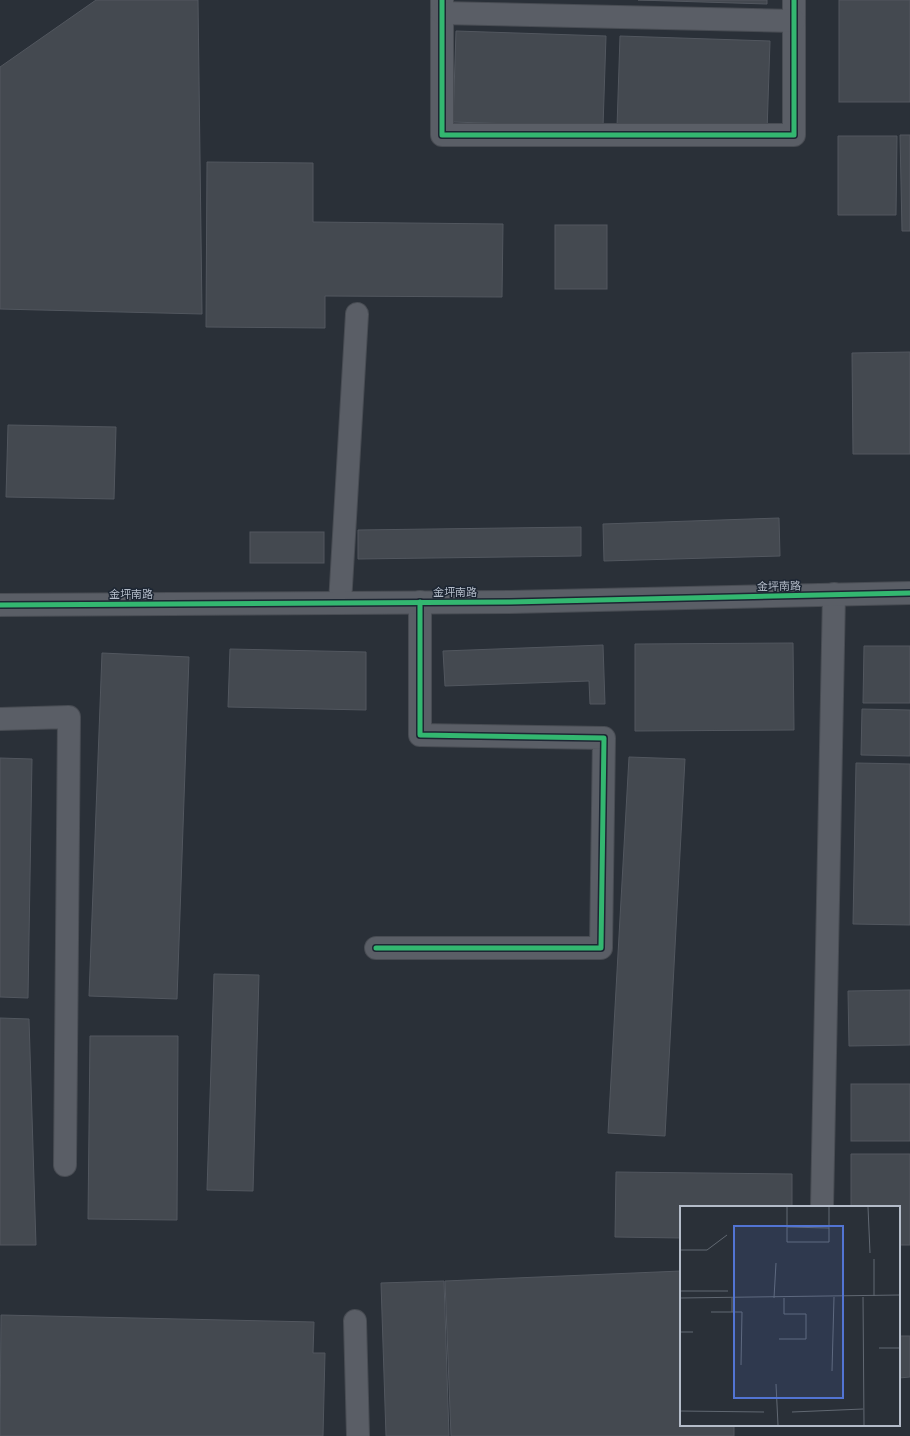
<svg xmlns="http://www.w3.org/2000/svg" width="910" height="1436" viewBox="0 0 910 1436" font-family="'PT Sans Narrow','Noto Sans SC',sans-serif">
	<rect width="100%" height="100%" fill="#2a3038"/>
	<g fill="#444950" stroke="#52575f">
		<polygon points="96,0 198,0 202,314 0,309 0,67"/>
		<polygon points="638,0 767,0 767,4"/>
		<rect x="839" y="0" width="71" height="102"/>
		<polygon points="456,31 606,36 603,127 453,122"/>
		<polygon points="620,36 770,41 767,132 617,127"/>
		<polygon points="900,135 910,135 910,231 902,231"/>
		<polygon points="838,136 897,136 896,215 838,215"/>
		<polygon points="207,162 313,163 313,222 503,224 502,297 325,296 325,328 206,327"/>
		<rect x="555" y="225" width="52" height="64"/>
		<polygon points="910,352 910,454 853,454 852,353"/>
		<polygon points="8,425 116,427 114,499 6,497"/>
		<polygon points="779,518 780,556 604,561 603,524"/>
		<polygon points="581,527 581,556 358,559 358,530"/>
		<rect x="250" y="532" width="74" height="31"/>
		<polygon points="793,643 794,730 635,731 635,644"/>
		<polygon points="603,645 605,704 590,704 589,681 445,686 443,651"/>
		<polygon points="864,646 910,646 910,703 863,703"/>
		<polygon points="230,649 366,652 366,710 228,707"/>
		<polygon points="102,653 189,657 177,999 89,996"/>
		<polygon points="862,709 910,710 910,756 861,755"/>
		<polygon points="629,757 685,759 665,1136 608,1133"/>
		<polygon points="0,758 32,759 28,998 0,997"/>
		<polygon points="856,763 910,764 910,925 853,924"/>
		<polygon points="214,974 259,975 253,1191 207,1190"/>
		<polygon points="910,990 910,1045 849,1046 848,991"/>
		<polygon points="0,1018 29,1019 36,1245 0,1245"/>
		<polygon points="90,1036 178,1036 177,1220 88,1219"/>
		<rect x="851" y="1084" width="59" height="57"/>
		<polygon points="851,1154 910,1154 910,1245 899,1245 899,1207 851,1207"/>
		<polygon points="616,1172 792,1174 792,1207 681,1207 681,1238 615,1237"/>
		<polygon points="681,1271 681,1425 734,1425 734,1436 451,1436 445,1281"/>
		<polygon points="444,1281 449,1436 386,1436 381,1283"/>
		<polygon points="1,1315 314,1322 313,1353 325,1353 323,1436 0,1436"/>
		<polygon points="899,1336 910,1336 910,1377 899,1378"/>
	</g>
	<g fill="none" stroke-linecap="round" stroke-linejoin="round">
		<defs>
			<g id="minor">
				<polyline points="442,0 442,135 794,135 794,0"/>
				<polyline points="442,13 794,21"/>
				<polyline points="340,603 357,314"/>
				<polyline points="0,719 69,717 65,1165"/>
				<polyline points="376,948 601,948 604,738 420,735 420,602"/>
				<polyline points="822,1207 834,594"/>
				<polyline points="355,1321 358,1436"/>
			</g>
			<polyline id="tertiary" points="0,605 510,602 910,593"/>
		</defs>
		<use href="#minor" stroke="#484c53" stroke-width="24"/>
		<use href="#tertiary" stroke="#484c53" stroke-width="24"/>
		<use href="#minor" stroke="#5a5e66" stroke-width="22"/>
		<use href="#tertiary" stroke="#5a5e66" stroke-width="22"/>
		<defs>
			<g id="cycleway">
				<polyline points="442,0 442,135 794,135 794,0"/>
				<polyline points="0,605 510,602 910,593"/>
				<polyline points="376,948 601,948 604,738 420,735 420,602"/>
			</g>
		</defs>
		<use href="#cycleway" stroke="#1d2633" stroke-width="8"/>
		<use href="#cycleway" stroke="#33b770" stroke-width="5"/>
	</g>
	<g text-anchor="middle" stroke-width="3" stroke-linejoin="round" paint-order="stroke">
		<g font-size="11" fill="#b4bcc9" stroke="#1d2633">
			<text transform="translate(779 586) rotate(-1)" y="4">金坪南路</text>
			<text x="455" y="596">金坪南路</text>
			<text x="131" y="598">金坪南路</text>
		</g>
	</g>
	<g transform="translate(680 1206)">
		<rect width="220" height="220" fill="#2a3038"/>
		<path fill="none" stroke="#616872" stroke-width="1" d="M107,1V36H149V1M188,1L190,47M107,21L149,22M0,44H27L47,29M0,85H48M194,90V53M183,91L184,219M0,92L220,89M94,92L96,57M31,106H62L61,159M52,106V92M0,126H13M99,133H126V108H104V92M199,142H220M152,165L154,91M96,178L98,219M0,205L84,206M112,206L183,203"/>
		<path fill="#5274d3" fill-opacity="0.15" stroke="#5274d3" stroke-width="2" d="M54,20H163V192H54Z"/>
		<rect width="220" height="220" fill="none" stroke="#b4bcc9" stroke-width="2"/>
	</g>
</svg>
